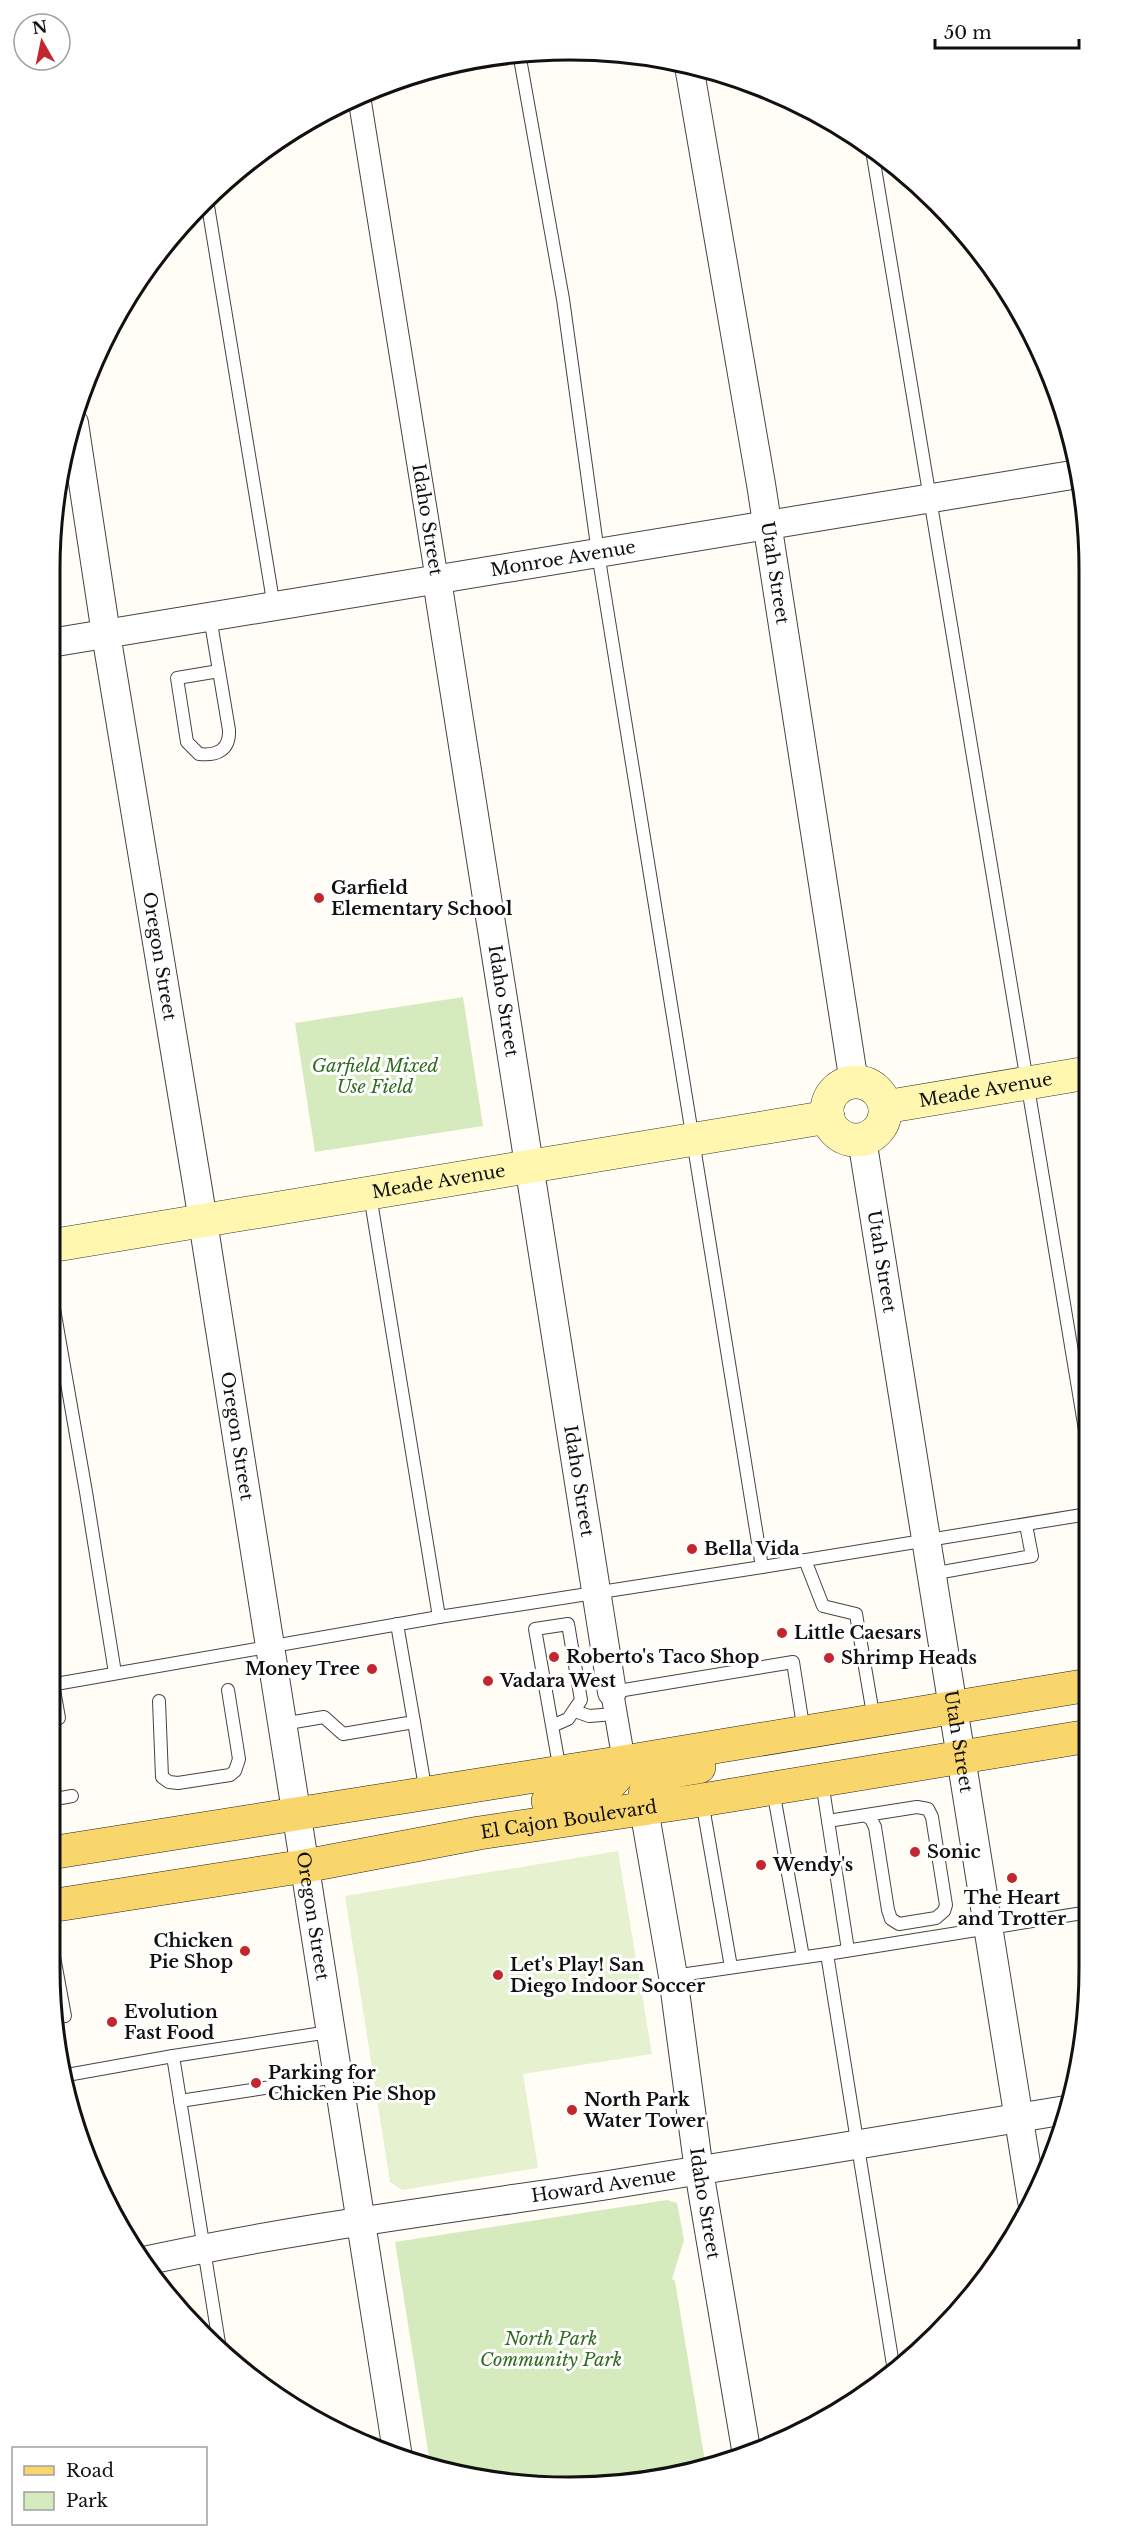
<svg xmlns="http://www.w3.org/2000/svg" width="1139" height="2537" viewBox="0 0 1139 2537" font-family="'Libre Baskerville',serif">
	<rect width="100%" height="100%" fill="#fffdf5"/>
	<g fill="#d5ebbd">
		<polygon points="463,997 483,1126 315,1152 295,1023"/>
		<polygon points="667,2200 677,2203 684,2240 672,2279 675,2281 706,2467 638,2483 468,2478 430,2463 395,2242"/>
	</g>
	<polygon fill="#e6f2cf" points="618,1851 652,2054 523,2074 538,2168 402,2190 390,2182 345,1896"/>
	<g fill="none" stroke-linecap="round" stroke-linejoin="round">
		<defs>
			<g id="service">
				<polyline points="519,53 563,299 598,553 762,1567"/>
				<polyline points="872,150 1088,1448"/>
				<polyline points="207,200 274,607"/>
				<path d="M210,617L229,730C230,750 217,756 199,754L187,742L177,678L219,671"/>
				<polyline points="370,1195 439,1617"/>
				<polyline points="50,1286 86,1492 115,1673"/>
				<polyline points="1086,1514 1088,1530"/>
				<polyline points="805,1560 823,1606 856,1614 874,1720"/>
				<polyline points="931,1574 1032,1556 1026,1525"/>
				<polyline points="53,1684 59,1718"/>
				<polyline points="50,1685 439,1617 762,1567 1088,1514"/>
				<polyline points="612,1692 793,1662 804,1732"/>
				<polyline points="159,1701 162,1777 169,1782 178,1783 230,1775 235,1771 239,1759 228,1690"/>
				<polyline points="575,1711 589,1716 615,1714"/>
				<polyline points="414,1722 426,1793"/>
				<polyline points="282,1724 324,1717 343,1734 414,1722 397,1624"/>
				<polyline points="552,1726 568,1719 581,1700 568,1624 535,1629 560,1771"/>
				<polyline points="822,1782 848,1950"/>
				<polyline points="773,1790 803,1957"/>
				<polyline points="50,1800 72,1796"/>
				<polyline points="702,1801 731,1967"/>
				<polyline points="828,1821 917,1807 928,1809 932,1817 946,1905 944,1911 936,1918 899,1924 891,1919 888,1910 875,1827 871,1819 866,1816"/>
				<polyline points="50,1935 65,2016 58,2017"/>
				<polyline points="827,1954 893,2365"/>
				<polyline points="673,1976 827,1954 1089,1912"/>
				<polyline points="67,2075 173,2056"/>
				<polyline points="180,2101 336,2077"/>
				<polyline points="219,2343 173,2056 329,2032"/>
			</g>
			<g id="minor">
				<path id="s1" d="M359,96L437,580"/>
				<polyline points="612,1692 624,1762"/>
			</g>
			<g id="tertiary">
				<path id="s2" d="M689,66L761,484L854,1083"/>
				<path id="s3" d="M74,423L106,634L198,1190L397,2451"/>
				<path id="s4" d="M437,580L612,1692"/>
				<path id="s5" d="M50,643L1078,474"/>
				<path id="s6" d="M862,1139L1032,2201"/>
				<path id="s7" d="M644,1809L673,1976L699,2171L747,2455"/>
				<path id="s8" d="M144,2261C295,2228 449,2209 602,2186C757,2162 911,2135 1066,2110"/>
			</g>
			<g id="secondary">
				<circle cx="856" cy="1111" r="29"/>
				<path id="s9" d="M885,1107L1087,1073"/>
				<path id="s10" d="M50,1246L828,1117"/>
			</g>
			<g id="primary">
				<path d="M548,1801C582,1795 610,1799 624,1762"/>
				<path d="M644,1809C645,1803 644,1795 646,1790C655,1774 683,1769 699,1767"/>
				<polyline points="50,1853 624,1762 1089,1685"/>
				<path id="s11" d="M50,1906L305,1866L479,1833L702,1800L1089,1736"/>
			</g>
		</defs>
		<use href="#service" stroke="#444" stroke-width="14"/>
		<use href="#minor" stroke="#444" stroke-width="24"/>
		<use href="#tertiary" stroke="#444" stroke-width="30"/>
		<use href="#secondary" stroke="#333" stroke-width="34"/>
		<use href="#primary" stroke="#222" stroke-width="34"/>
		<use href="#service" stroke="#fff" stroke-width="12"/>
		<use href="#minor" stroke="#fff" stroke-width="22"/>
		<use href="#tertiary" stroke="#fff" stroke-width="28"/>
		<use href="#secondary" stroke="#fff6b0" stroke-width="33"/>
		<use href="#primary" stroke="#f9d66b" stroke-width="33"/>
	</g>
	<g fill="#c4262e" stroke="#fff" stroke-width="2">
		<circle cx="319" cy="898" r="6"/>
		<circle cx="692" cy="1549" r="6"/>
		<circle cx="782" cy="1633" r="6"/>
		<circle cx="554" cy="1657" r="6"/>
		<circle cx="829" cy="1658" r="6"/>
		<circle cx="372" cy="1669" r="6"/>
		<circle cx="488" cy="1681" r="6"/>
		<circle cx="915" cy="1852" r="6"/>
		<circle cx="761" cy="1865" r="6"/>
		<circle cx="1012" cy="1878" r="6"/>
		<circle cx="245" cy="1951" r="6"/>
		<circle cx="498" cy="1975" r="6"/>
		<circle cx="112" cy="2022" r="6"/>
		<circle cx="256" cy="2083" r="6"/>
		<circle cx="572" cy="2110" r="6"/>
	</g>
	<g text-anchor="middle" stroke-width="6" stroke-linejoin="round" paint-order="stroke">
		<g font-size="18" fill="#111" stroke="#fff">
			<text dy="6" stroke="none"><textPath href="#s1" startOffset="429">Idaho Street</textPath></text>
			<text dy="6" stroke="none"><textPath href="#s5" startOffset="520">Monroe Avenue</textPath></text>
			<text dy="6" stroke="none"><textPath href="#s2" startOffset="514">Utah Street</textPath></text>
			<text dy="6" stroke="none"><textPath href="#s3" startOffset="540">Oregon Street</textPath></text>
			<text dy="6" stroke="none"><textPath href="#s4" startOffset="426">Idaho Street</textPath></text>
			<text dy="6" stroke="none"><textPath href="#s9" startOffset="102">Meade Avenue</textPath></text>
			<text dy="6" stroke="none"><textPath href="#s10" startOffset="394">Meade Avenue</textPath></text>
			<text dy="6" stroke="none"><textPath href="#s6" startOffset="124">Utah Street</textPath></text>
			<text dy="6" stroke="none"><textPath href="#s3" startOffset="1026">Oregon Street</textPath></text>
			<text dy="6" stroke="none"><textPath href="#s4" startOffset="912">Idaho Street</textPath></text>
			<text dy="6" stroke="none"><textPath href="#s6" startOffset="610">Utah Street</textPath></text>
			<text dy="6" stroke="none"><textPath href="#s11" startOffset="526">El Cajon Boulevard</textPath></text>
			<text dy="6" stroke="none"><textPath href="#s3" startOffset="1512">Oregon Street</textPath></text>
			<text dy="6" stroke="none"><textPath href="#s8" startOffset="466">Howard Avenue</textPath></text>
			<text dy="6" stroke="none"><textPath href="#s7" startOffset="399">Idaho Street</textPath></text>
		</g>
		<g font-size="18" font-weight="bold" fill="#111" stroke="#fff" text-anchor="start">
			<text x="331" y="894">Garfield<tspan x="331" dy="21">Elementary School</tspan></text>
			<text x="704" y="1555">Bella Vida</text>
			<text x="794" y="1639">Little Caesars</text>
			<text x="566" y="1663">Roberto's Taco Shop</text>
			<text x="841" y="1664">Shrimp Heads</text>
			<text x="360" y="1675" text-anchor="end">Money Tree</text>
			<text x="500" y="1687">Vadara West</text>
			<text x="927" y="1858">Sonic</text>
			<text x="773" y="1871">Wendy's</text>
			<text x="1012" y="1904" text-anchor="middle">The Heart<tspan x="1012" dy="21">and Trotter</tspan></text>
			<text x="233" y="1947" text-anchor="end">Chicken<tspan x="233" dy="21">Pie Shop</tspan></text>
			<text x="510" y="1971">Let's Play! San<tspan x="510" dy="21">Diego Indoor Soccer</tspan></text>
			<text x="124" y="2018">Evolution<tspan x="124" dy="21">Fast Food</tspan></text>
			<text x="268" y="2079">Parking for<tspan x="268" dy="21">Chicken Pie Shop</tspan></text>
			<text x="584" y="2106">North Park<tspan x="584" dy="21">Water Tower</tspan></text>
		</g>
		<g font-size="18" font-style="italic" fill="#2f6b1f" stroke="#fff">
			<text x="375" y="1072">Garfield Mixed<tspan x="375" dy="21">Use Field</tspan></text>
			<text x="551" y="2345">North Park<tspan x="551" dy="21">Community Park</tspan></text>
		</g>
	</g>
	<path d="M0 0H1139V2537H0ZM569 60H570A509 509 0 0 1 1079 569V1968A509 509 0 0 1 570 2477H569A509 509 0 0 1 60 1968V569A509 509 0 0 1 569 60Z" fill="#fff" fill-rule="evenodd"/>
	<path fill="none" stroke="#111" stroke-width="3" d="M569 60H570A509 509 0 0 1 1079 569V1968A509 509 0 0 1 570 2477H569A509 509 0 0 1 60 1968V569A509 509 0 0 1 569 60Z"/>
	<rect x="12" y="2447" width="195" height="78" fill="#ffffff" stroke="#a0a0a0" stroke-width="1.5"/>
	<rect x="24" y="2466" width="30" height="9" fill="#f9d66b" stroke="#a0a0a0" stroke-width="1.5"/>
	<text x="66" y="2477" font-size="18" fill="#111111">Road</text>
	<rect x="24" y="2492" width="30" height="18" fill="#d5ebbd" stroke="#a0a0a0" stroke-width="1.5"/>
	<text x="66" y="2507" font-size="18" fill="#111111">Park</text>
	<g transform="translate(42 42) rotate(351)"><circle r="28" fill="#ffffff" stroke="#a0a0a0" stroke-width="1.5"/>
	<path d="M0-4.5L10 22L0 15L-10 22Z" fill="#c4262e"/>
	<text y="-9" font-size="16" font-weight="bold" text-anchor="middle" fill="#111111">N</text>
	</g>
	<path d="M935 39v9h144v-9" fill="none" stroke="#111111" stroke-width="3"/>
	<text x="944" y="39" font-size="18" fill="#111111" stroke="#ffffff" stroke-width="4.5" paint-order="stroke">50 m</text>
</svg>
